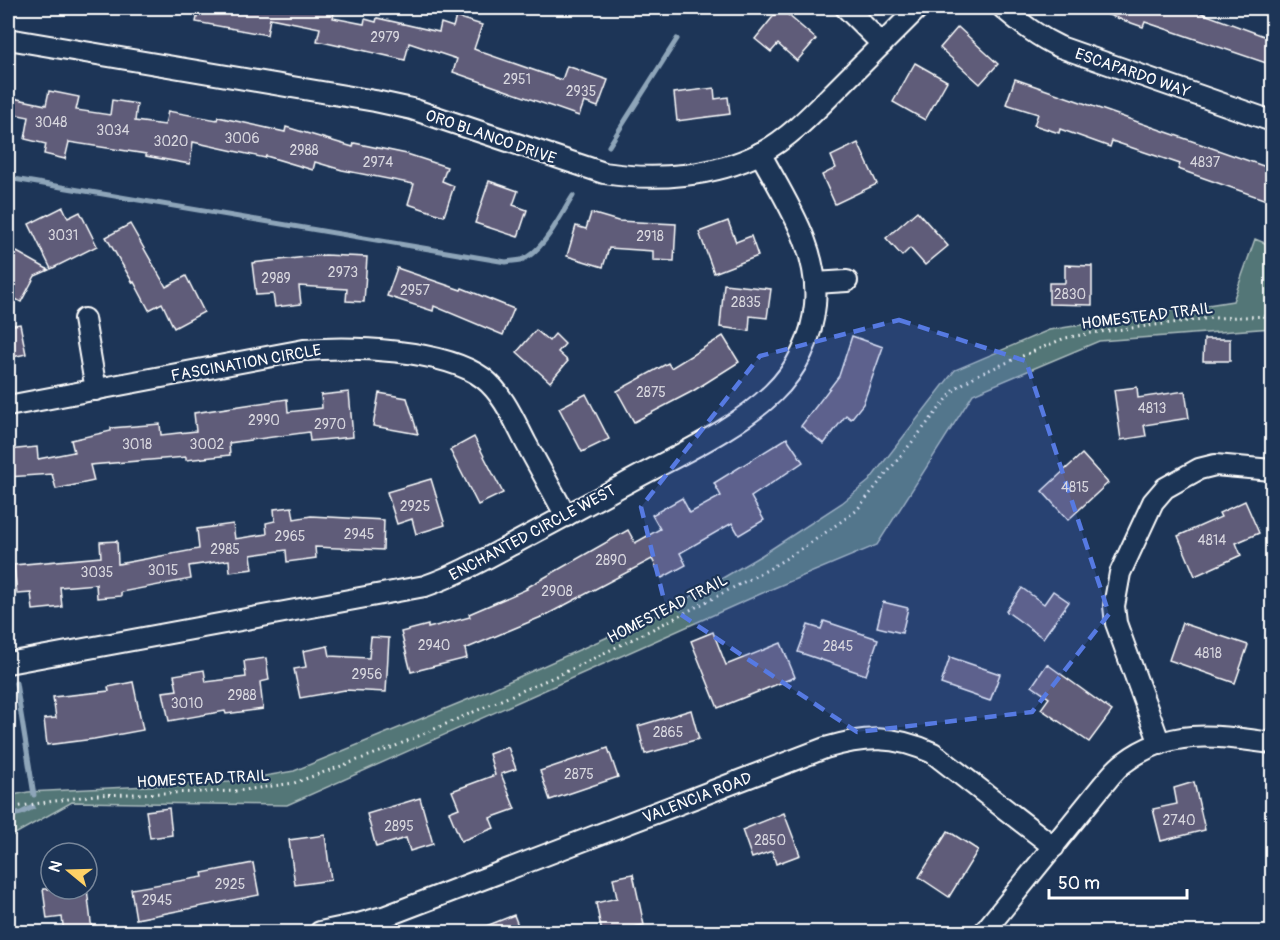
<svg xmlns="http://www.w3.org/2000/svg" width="1280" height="940" viewBox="0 0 1280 940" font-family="Pangolin,sans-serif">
	<rect width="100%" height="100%" fill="#1d3557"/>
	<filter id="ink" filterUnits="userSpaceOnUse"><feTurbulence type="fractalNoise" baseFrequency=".0167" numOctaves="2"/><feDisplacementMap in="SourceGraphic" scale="12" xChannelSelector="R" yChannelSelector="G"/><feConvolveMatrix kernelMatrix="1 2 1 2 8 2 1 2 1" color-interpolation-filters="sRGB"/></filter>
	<g filter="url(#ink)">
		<polygon fill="#537677" stroke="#a9babb" stroke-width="1.5" points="1255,239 1272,246 1272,328 1099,341 973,394 877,545 767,591 287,805 72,802 8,838 8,796 28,792 229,782 294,771 474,697 668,610 762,555 842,503 869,481 955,370 1049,330 1233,301"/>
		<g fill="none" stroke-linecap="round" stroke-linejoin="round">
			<g stroke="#8ea5b9" stroke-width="5">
				<polyline points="609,146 677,39"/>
				<path d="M8,178L506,262C511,261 516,261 521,260C543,253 561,214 573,196"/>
				<polyline points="8,633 9,640"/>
				<polyline points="16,683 34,795"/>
				<polyline points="8,816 21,813 33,807"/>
			</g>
		</g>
		<g fill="#5e5b79" stroke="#fff" stroke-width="1.5">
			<polygon points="199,8 335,8 333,18 364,24 365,19 376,22 377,18 439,32 441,23 453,27 456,17 482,25 474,49 484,53 562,80 567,66 608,80 598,107 584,102 579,116 453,72 457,59 409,43 405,60 340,45 340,46 317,41 320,28 270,18 267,35 196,22"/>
			<polygon points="780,8 816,39 797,61 778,44 771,52 755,39"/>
			<polygon points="1094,8 1188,8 1272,39 1272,65 1145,22 1143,27 1094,10"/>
			<polygon points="958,27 998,64 980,84 940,48"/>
			<polygon points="915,63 947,81 925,120 893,102"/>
			<polygon points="1015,79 1272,169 1272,202 1178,169 1180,164 1112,141 1110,147 1060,129 1059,133 1034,125 1038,114 1006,104"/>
			<polygon points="714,88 715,99 728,97 730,114 677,121 674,93"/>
			<polygon points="49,91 79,97 76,110 110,115 112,100 137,104 135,121 165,125 168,111 217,120 218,117 285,132 286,127 353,147 354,143 407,154 447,167 442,181 454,186 444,216 408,204 414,184 342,170 315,162 313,170 266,156 265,158 193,142 190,164 146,156 146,154 69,142 65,159 44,154 46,144 25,139 29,117 8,113 8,97 46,105"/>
			<polygon points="858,143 877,184 835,204 822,175 836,168 831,156"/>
			<polygon points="489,181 518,191 513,205 527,210 518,237 475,223"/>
			<polygon points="63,207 68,218 80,212 97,246 51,269 29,224"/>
			<polygon points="917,211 948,246 925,265 910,248 902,256 886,238"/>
			<polygon points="591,213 618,221 676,224 674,261 653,260 653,251 609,248 603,267 567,256 576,226 586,229"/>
			<polygon points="728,221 736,242 751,236 758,256 714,273 699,232"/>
			<polygon points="130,224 166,287 186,276 204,312 174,328 162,303 149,310 134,282 133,283 106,237"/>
			<polygon points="8,247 49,270 35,276 21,302 8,295"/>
			<polygon points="325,255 367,257 364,302 346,301 347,289 299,286 301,304 275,307 273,294 256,295 252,263"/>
			<polygon points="1065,265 1092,266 1092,305 1049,304 1049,283 1065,283"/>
			<polygon points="397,268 461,290 462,288 514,309 503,335 434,306 433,311 387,296"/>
			<polygon points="724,284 771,289 767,318 750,316 749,331 720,327"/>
			<polygon points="20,324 26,354 8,358 8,326"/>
			<polygon points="536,330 549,341 555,334 565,344 558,352 568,361 550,382 517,352"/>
			<polygon points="723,336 739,362 693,391 634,422 617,391 668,363 671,368"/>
			<polygon points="852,336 883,347 863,404 851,419 846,415 824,444 801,426 839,376"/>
			<polygon points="1204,339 1230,339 1230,361 1203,361"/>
			<polygon points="1137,387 1138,398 1185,391 1189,418 1144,425 1146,436 1121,440 1114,390"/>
			<polygon points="349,392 353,437 310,441 309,432 229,443 230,455 186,460 186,457 90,465 94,481 56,489 52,474 8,477 8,450 37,447 38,459 74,452 71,440 111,431 111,428 160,424 161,435 196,431 194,413 287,399 288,412 322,408 321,395"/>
			<polygon points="379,393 407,398 418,434 373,426"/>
			<polygon points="586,394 609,439 582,452 559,408"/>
			<polygon points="474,437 503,493 478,505 450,450"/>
			<polygon points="787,438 803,462 751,497 764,520 739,535 732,523 680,553 686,565 662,578 652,559 546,615 465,649 467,658 411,672 401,632 428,625 428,628 470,617 469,614 527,589 526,588 628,530 635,543 660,529 652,515 682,498 690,513 721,496 714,483"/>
			<polygon points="1082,454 1108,483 1068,520 1042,491"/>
			<polygon points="431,479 445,525 416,534 412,519 397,524 387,492"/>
			<polygon points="1245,501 1259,533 1236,543 1241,555 1195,576 1178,536 1221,517 1219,513"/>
			<polygon points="292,507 294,519 311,516 384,520 383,550 315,547 316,558 287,562 286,550 251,555 253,569 230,572 229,560 189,566 191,579 121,592 121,596 97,598 96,584 60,587 62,607 33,610 31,593 17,594 14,565 101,557 100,542 117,541 118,564 199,549 197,529 233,524 235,539 267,534 266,523 275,521 274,509"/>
			<polygon points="1022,588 1044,604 1053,591 1069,602 1043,638 1006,611"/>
			<polygon points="883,602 908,608 902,633 877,627"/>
			<polygon points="824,621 878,639 866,675 798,652 808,625 821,629"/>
			<polygon points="1182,623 1248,645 1235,683 1169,660"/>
			<polygon points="713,632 726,665 781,643 795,677 718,708 691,641"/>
			<polygon points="371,637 389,638 386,692 345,690 300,698 294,669 306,667 303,651 328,646 330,656 369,658"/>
			<polygon points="950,657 1000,674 990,701 941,684"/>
			<polygon points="266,658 269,680 260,682 263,709 226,714 225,711 169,721 163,692 177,690 174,675 204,670 206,682 246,677 244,661"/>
			<polygon points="1047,664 1112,711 1089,742 1041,709 1049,698 1032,686"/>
			<polygon points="133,682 143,730 94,739 47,745 44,719 56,718 53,697 109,691 108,687"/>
			<polygon points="691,710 699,739 645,754 638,726"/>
			<polygon points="508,747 516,769 501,774 515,809 490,818 494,828 461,841 449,812 459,808 452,791 495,775 489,754"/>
			<polygon points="608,748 618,777 550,800 540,771"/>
			<polygon points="1194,782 1205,830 1161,841 1153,809 1177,804 1174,788"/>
			<polygon points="420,798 433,844 410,851 406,838 376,847 367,814"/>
			<polygon points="169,808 172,835 150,838 146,811"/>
			<polygon points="784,813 800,855 776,864 772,851 752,858 742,830"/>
			<polygon points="948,831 978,850 949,897 919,877"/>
			<polygon points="325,835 331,880 295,885 289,840"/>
			<polygon points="253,863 259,895 136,919 131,889 203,877 202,873"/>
			<polygon points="633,874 644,925 602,933 596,903 617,898 613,878"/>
			<polygon points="43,889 87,889 92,931 64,933 62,917 47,919"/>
			<polygon points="514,915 521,933 471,933 471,932"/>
		</g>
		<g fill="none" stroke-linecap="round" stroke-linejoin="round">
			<defs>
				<g id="minor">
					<polyline points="846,8 882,44"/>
					<path d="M1003,8C1022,24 1038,37 1060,47L1272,121"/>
					<path d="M8,39L375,101L412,109L604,173C655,181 714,177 761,153C789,138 812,114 834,92C862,64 890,36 918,8"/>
					<polyline points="815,283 847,281"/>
					<polyline points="84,319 96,390"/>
					<path d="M8,406L304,350C351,346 444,349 483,378C503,393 515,422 526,443C539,467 553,492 566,516"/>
					<path d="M8,663L425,586C457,575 485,559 515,543C551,524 587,504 623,485C671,458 734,431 773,393C797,370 812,338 815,305C820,249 785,200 760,153"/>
					<polyline points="1160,744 1116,623 1114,606 1120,573 1153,502 1165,488 1199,469 1215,465 1272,470"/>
					<path d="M320,932L358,924L386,916L825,748C865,736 894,735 933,753L1054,847"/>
					<path d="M984,932L1102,786C1109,778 1116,768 1125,762C1171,727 1219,736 1272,743"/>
				</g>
			</defs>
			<use href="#minor" stroke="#fff" stroke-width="24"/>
			<polyline stroke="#fff" stroke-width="3" stroke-dasharray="1.5 4.5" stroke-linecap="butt" points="8,808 95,795 237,791 294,783 391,748 572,669 671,620 769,569 812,542 856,511 956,388 975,376 1065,338 1092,333 1212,318 1272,316"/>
			<use href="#minor" stroke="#1d3557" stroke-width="20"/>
		</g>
	</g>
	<path fill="#567ae2" fill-opacity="0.2" stroke="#567ae2" stroke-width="4.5" stroke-dasharray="12 8" stroke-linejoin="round" d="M899,320L1026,361L1109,614L1032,712L857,732L665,604L641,507L760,356Z"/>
	<g text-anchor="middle" stroke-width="4.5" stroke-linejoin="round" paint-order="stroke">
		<g font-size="14" fill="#d7d6de">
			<text x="385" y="42">2979</text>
			<text x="517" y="84">2951</text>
			<text x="581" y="96">2935</text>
			<text x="51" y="127">3048</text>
			<text x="113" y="135">3034</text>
			<text x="242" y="143">3006</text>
			<text x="171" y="146">3020</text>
			<text x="304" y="155">2988</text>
			<text x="378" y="167">2974</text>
			<text x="1205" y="167">4837</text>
			<text x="63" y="240">3031</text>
			<text x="650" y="241">2918</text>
			<text x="343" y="277">2973</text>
			<text x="276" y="283">2989</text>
			<text x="415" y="295">2957</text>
			<text x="1070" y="299">2830</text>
			<text x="746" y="307">2835</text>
			<text x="651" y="397">2875</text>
			<text x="1152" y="413">4813</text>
			<text x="264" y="425">2990</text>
			<text x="330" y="429">2970</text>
			<text x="137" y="449">3018</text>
			<text x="207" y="449">3002</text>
			<text x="1075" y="492">4815</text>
			<text x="415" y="511">2925</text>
			<text x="359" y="539">2945</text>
			<text x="290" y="541">2965</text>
			<text x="1212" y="545">4814</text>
			<text x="225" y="554">2985</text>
			<text x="611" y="565">2890</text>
			<text x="163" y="575">3015</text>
			<text x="97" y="577">3035</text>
			<text x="557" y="596">2908</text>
			<text x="434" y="650">2940</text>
			<text x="838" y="651">2845</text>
			<text x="1208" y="658">4818</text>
			<text x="367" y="679">2956</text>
			<text x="242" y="700">2988</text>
			<text x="187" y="708">3010</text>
			<text x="668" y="737">2865</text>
			<text x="579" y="779">2875</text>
			<text x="1179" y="825">2740</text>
			<text x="399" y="831">2895</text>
			<text x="770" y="845">2850</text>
			<text x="230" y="889">2925</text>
			<text x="157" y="905">2945</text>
		</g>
		<g font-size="16" fill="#fff" stroke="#1d3557">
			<text transform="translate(1133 72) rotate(19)" y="6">ESCAPARDO WAY</text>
			<text transform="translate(491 136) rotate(19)" y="6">ORO BLANCO DRIVE</text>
			<text transform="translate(1147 315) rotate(-7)" y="6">HOMESTEAD TRAIL</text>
			<text transform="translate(246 362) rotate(-10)" y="6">FASCINATION CIRCLE</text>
			<text transform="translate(532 532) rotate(-28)" y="6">ENCHANTED CIRCLE WEST</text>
			<text transform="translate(667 608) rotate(-27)" y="6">HOMESTEAD TRAIL</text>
			<text transform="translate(203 778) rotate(-3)" y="6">HOMESTEAD TRAIL</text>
			<text transform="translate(697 797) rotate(-21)" y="6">VALENCIA ROAD</text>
		</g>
	</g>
	<rect width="1280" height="940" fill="none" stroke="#1d3557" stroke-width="30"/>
	<rect x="15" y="15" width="1250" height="910" fill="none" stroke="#fff" stroke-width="2" filter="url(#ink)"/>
	<g transform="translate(69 871) rotate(289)"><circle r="28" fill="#1d3557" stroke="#77869a" stroke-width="1.5"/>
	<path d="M0-4.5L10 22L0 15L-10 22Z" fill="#ffd166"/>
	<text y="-9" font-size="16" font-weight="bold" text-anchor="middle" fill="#ffffff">N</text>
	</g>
	<path d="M1049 889v9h138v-9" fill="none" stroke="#ffffff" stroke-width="3"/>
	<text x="1058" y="889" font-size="18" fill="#ffffff" stroke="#1d3557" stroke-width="4.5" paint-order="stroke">50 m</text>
</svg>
